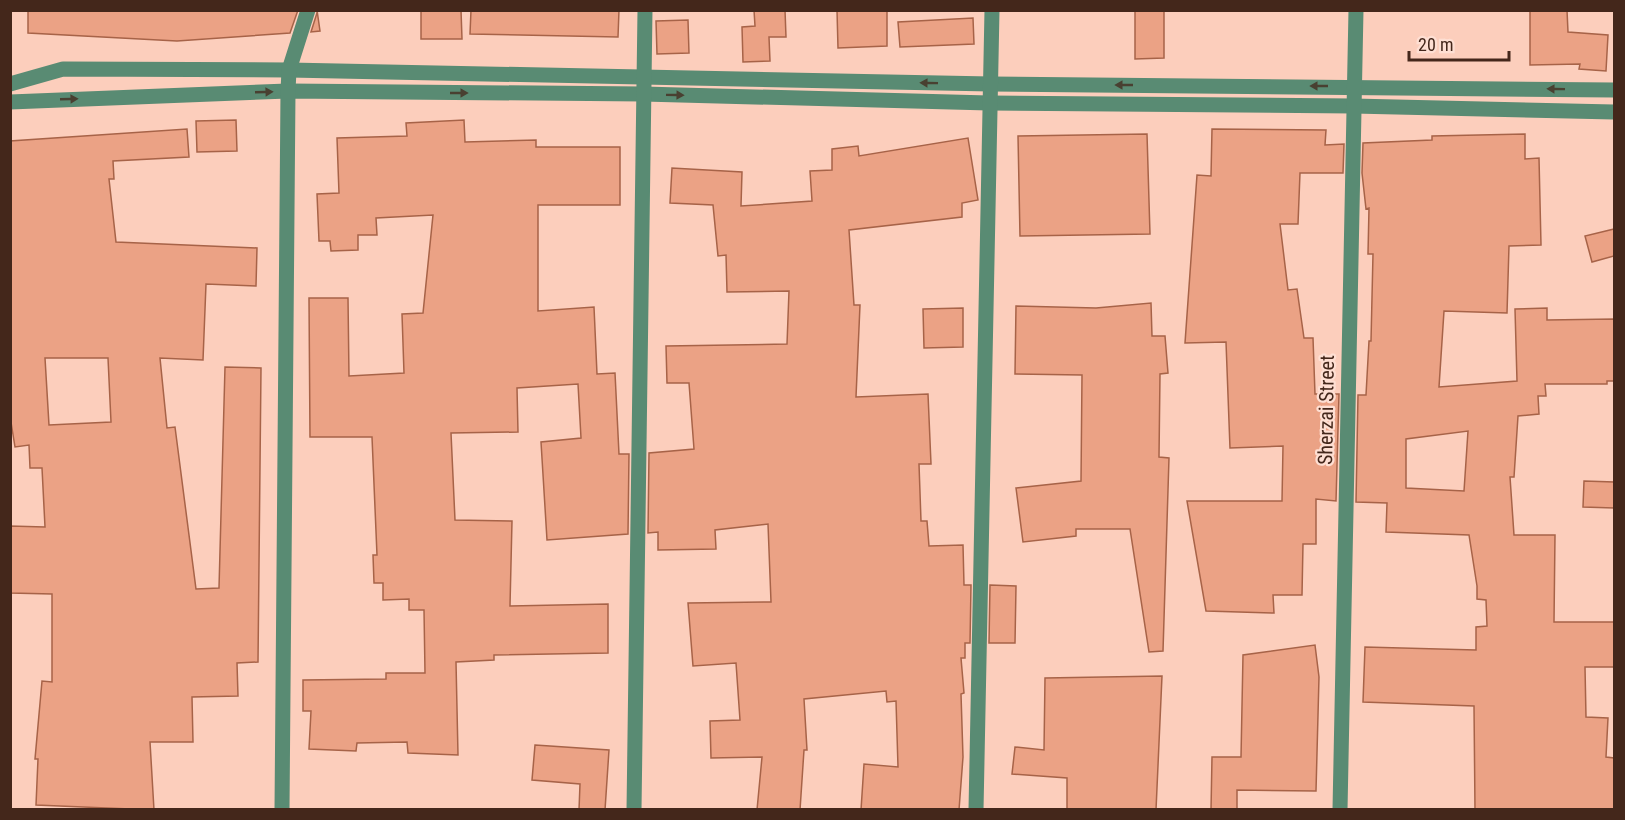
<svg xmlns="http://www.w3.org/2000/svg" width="1625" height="820" viewBox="0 0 1625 820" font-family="'Roboto Condensed',sans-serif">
	<rect width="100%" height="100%" fill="#fccebc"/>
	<g fill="#eba285" stroke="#a76348" stroke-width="1.5" fill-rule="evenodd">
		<polygon points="28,10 181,11 298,10 290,33 177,41 28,33"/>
		<polygon points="317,10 320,31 311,32 317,13"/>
		<polygon points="421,10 461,10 462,39 421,39"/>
		<polygon points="471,10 619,10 618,37 470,34"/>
		<polygon points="754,10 785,10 786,37 769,37 770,61 743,62 742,27 755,26"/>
		<polygon points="837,10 887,10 887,46 838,48"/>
		<polygon points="1135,10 1164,10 1164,58 1135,59"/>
		<polygon points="1530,10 1567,10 1568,32 1608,35 1606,71 1579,69 1580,64 1530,65"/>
		<polygon points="973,18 974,44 900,47 898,22"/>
		<polygon points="688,20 689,53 657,54 656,21"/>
		<polygon points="236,120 237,151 197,152 196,121"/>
		<polygon points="464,120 465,142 536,140 536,147 620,147 620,205 538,205 538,311 594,307 597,374 615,373 619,454 629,454 628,534 547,540 541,442 581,438 578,384 517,388 518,432 451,433 455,520 512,521 510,606 608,604 608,653 494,655 494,660 456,662 458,755 408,753 407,742 357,743 356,751 309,749 311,711 303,711 303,680 386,679 386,673 425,673 424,610 409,610 409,599 383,600 383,583 374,583 373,555 377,555 372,437 310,437 309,298 348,298 349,376 404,373 402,314 423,313 433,215 376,218 377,235 358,235 358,250 331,251 330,241 319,241 317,194 339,193 337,138 407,136 406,123"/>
		<path d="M187,129L189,157L113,161L114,179H109L116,242L257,248L256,286L206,284L203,360L160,358L167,428L175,427L196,589L219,588L225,367L261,368L258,662L237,663L238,696L192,697L193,742H150L154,810L36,805L38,759H35L42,681L52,682V594L10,593V526L45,527L42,468H30L29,445L15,447L10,416V141ZM45,358H108L111,422L49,425Z"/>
		<polygon points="1212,129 1326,130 1325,145 1344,144 1343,173 1300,173 1298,224 1280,224 1288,290 1297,289 1304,338 1313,338 1315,394 1339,394 1336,501 1316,499 1316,544 1303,544 1302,595 1273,595 1274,613 1206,611 1187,501 1282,501 1283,446 1230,448 1226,342 1185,343 1197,175 1211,176"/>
		<polygon points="1147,134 1150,234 1020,236 1018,136"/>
		<path d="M1525,134V159L1539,158L1541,245L1509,246L1507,313L1444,311L1439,387L1517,381L1515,309L1547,308V320L1614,319V381H1607V384H1545L1546,396H1538L1539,414L1518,416L1514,477H1510L1514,535H1555L1554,622H1614V667H1585L1586,717L1608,718L1606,757L1614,758V810H1475L1474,706L1363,702L1365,647L1476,650V627L1487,626L1486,600L1477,599V586L1469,535L1386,532L1387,503L1356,502L1358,395H1366L1369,341H1371L1373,254H1368L1369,208L1366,209L1362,173L1363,143L1432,140V136ZM1468,431L1464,491L1406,488V439Z"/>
		<polygon points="968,138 978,200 962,203 962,217 849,230 854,305 860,305 856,397 928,394 931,464 919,464 921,521 927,521 929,546 963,545 964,585 971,585 970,643 965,643 965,658 961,658 964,693 961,694 963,757 959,810 861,810 864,764 898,767 896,701 887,702 886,691 804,699 807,750 804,750 800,810 757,810 762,757 711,758 710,721 740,720 736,663 693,666 688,603 771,602 768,524 715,530 716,549 658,550 658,532 648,533 649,453 694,449 689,383 667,383 666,346 787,344 789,291 727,292 726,255 718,256 713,205 670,203 672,168 742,172 741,206 812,201 810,171 832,170 832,149 858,146 859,156"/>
		<polygon points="1614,229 1614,256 1592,262 1585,236"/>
		<polygon points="1151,303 1152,336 1165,336 1168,373 1160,374 1159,457 1169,458 1163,651 1149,652 1130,529 1076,529 1076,536 1023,542 1016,488 1081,481 1082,375 1015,374 1016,306 1096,308"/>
		<polygon points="963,308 963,347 924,348 923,309"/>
		<polygon points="1584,481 1614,482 1614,508 1583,507"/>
		<polygon points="990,585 1016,586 1015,643 989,643"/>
		<polygon points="1315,645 1319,677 1316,791 1237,790 1237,810 1211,810 1212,757 1241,757 1243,655"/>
		<polygon points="1162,676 1156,810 1067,810 1067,778 1012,774 1015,747 1044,750 1045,678"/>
		<polygon points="535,745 609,750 605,810 579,810 580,784 532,780"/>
	</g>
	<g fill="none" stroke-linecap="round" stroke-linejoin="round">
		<g stroke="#598b73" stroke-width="15">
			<polyline points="10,84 63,69 289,70 991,84 1614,90"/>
			<polyline points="10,102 288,91 643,94 989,103 1353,106 1614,112"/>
			<polyline points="282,810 288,91 289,70 308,10"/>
			<polyline points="634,810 645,10"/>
			<polyline points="976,810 992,10"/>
			<polyline points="1340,810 1356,10"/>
		</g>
	</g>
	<defs><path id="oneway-solid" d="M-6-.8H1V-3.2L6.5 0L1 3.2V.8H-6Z" transform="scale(1.5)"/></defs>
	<g fill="#494031">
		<use href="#oneway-solid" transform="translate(929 83) rotate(-179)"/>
		<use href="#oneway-solid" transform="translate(1124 85) rotate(-180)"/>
		<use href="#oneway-solid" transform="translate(1319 86) rotate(-180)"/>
		<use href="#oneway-solid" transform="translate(1556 89) rotate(-179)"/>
		<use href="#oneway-solid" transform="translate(264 92) rotate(-2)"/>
		<use href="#oneway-solid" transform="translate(459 93)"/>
		<use href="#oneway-solid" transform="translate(675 95) rotate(1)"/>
		<use href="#oneway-solid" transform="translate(69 99) rotate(-2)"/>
	</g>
	<g text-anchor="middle" stroke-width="4.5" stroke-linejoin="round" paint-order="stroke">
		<g font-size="20" fill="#44271b" stroke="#fedfd3">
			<text transform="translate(1326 410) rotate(-89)" y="7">Sherzai Street</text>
		</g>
	</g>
	<rect width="1625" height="820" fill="none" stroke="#44271b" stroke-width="24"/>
	<path d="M1409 51v9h100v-9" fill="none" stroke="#44271b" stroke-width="3"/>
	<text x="1418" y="51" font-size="18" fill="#44271b" stroke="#fedfd3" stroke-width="4.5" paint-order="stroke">20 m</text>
</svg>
